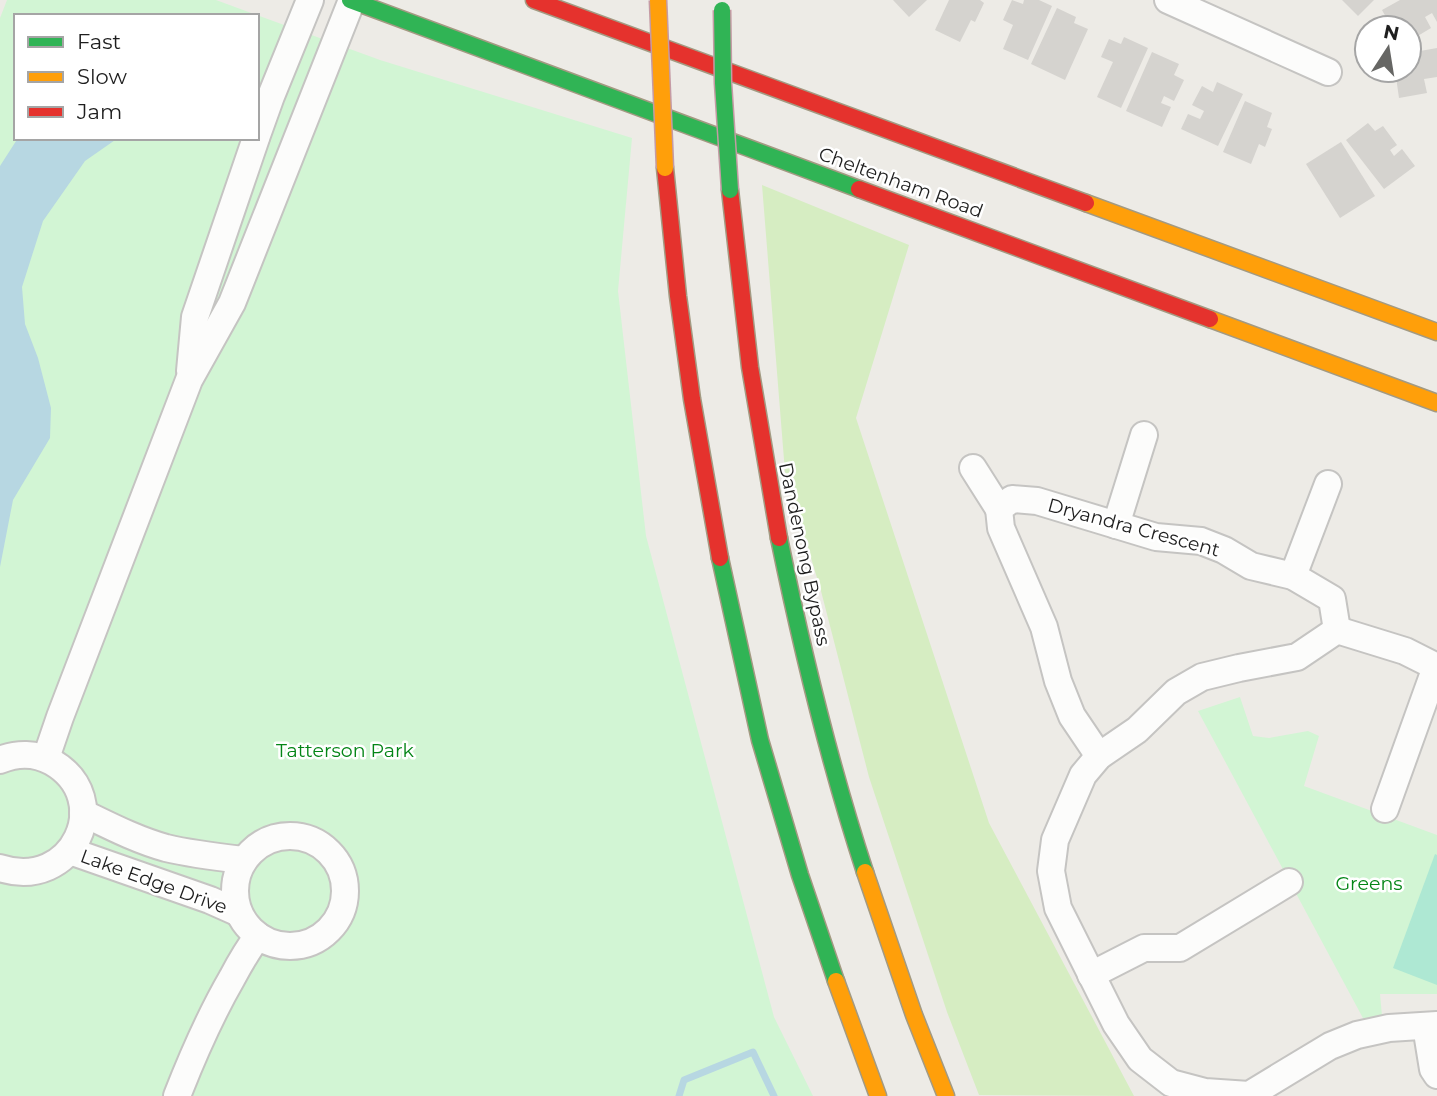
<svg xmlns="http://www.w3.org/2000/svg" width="1437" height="1096" viewBox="0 0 1437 1096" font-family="Montserrat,sans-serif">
	<rect width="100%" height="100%" fill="#edebe6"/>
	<polygon fill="#d6edc2" points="762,185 909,245 856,418 989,823 1134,1096 979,1095 947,1012 869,777 821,591 785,472"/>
	<g fill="#d2f5d4" fill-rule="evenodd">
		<path d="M7,0H216L380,60L632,138L618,291L646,536L774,1017L813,1096H0V18ZM16,16H257V138H16Z"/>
		<polygon points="1240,697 1253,736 1269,738 1308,731 1319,736 1304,786 1437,835 1437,994 1380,994 1382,1016 1364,1020 1198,711"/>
	</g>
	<polygon fill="#aee8d3" points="1435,854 1437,855 1437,985 1393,968"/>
	<polygon fill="#b7d7e2" points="18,138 118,138 85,161 43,221 22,287 25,324 38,358 51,408 50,438 13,500 0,567 0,166"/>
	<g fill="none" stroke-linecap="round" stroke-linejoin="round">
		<polyline stroke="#b7d7e2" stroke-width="7" points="679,1096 684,1080 753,1052 774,1096"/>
	</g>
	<g fill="#d5d3cf">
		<polygon points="893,0 927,0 909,17"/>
		<polygon points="949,0 980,0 984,3 975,22 971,20 960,42 935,30"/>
		<polygon points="1012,0 1023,4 1024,0 1039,0 1052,6 1028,60 1003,49 1013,25 1003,20"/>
		<polygon points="1342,0 1374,0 1358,16"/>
		<polygon points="1400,0 1437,0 1437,22 1432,13 1425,17 1431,28 1411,40 1409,36 1409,28 1392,28 1382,10"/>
		<polygon points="1057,8 1076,17 1074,23 1088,29 1065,80 1031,64"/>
		<polygon points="1124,37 1148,48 1121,108 1097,97 1113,62 1101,57 1109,39 1121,44"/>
		<polygon points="1437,48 1437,77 1424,79 1427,93 1399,98 1396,77 1392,78 1390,70 1409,70 1409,53"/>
		<polygon points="1152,52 1179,64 1174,75 1184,80 1174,101 1164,96 1161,103 1171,107 1162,127 1126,111"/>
		<polygon points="1217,82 1243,94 1218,146 1181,129 1188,114 1200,119 1204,111 1192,105 1202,86 1213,92"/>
		<polygon points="1245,101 1272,113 1267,127 1272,129 1265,147 1259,144 1251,164 1223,152"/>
		<polygon points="1368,123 1375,131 1383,126 1397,145 1390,150 1394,156 1402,149 1415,166 1384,189 1346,140"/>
		<polygon points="1341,142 1375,196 1340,218 1306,164"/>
	</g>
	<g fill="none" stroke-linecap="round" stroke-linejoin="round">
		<defs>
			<g id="street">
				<polyline points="1168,0 1328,72"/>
				<polyline points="257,135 271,96 310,0"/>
				<polyline points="190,371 195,317 256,138"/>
				<polyline points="973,468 999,509"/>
				<polyline points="1116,525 1144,435"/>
				<polyline points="1293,576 1328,484"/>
				<polyline points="1437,667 1405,651 1337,630 1297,657 1239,668 1202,677 1176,692 1137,730 1099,756 1083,775 1055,840 1051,871 1058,908 1116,1024 1140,1059 1171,1083 1205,1092 1249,1095 1330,1046 1357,1035 1389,1028 1437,1025"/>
				<polyline points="1099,756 1072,716 1058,681 1044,627 1001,528 999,509 1012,499 1037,501 1156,537 1201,541 1224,550 1251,566 1293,576 1332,599 1337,630"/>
				<polyline points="46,758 60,717 189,380 232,303 352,0"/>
				<path d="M0,760C17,753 36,753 52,762C116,799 73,892 0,868"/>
				<polyline points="1385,809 1436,667"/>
				<path d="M83,813C110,826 137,840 166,848C191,854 217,857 243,860"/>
				<circle cx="290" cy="891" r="55"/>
				<polyline points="70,851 210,900 237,912"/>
				<polyline points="1091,975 1144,948 1180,948 1289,882"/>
				<polyline points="1426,1026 1433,1069 1437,1075"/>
				<path d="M177,1096C193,1055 210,1016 232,978C240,963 248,949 258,936"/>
			</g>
			<g id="fast">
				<polyline points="350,0 859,189"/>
				<path d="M779,538C802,650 829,762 865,872"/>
				<polyline points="720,558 760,740 800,875 836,981"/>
			</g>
			<g id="slow">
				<polyline points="1086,203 1437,332"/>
				<polyline points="1210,319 1437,403"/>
				<polyline points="865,872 914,1015 946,1096"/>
				<polyline points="836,981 878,1096"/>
			</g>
			<g id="jam">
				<polyline points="534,0 1086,203"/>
				<polyline points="665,168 678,296 692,399 720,558"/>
				<polyline points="859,189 1210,319"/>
				<polyline points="730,190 750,367 779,538"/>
			</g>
		</defs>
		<use href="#street" stroke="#c5c4c2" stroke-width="30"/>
		<use href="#fast" stroke="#a39a82" stroke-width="19"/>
		<use href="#slow" stroke="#a39a82" stroke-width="19"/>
		<use href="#jam" stroke="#a39a82" stroke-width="19"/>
		<use href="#street" stroke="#fcfcfb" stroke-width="26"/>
		<use href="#fast" stroke="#30b455" stroke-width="16"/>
		<use href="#slow" stroke="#ff9f0a" stroke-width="16"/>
		<use href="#jam" stroke="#e5322d" stroke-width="16"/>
		<defs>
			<polyline id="fast-bridge" points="722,10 723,83 730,190"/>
			<polyline id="slow-bridge" points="658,0 665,168"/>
		</defs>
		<use href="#fast-bridge" stroke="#c59ba5" stroke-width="19" stroke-linecap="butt"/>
		<use href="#slow-bridge" stroke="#c59ba5" stroke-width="19" stroke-linecap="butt"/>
		<use href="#fast-bridge" stroke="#30b455" stroke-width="16"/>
		<use href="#slow-bridge" stroke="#ff9f0a" stroke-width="16"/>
	</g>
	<g text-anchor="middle" stroke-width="5" stroke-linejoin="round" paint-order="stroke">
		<g font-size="19" fill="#1e1e1e" stroke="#fff">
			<text transform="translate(901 182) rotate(20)" y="7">Cheltenham Road</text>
			<text transform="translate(1134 527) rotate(15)" y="7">Dryandra Crescent</text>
			<text transform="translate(805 554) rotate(78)" y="7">Dandenong Bypass</text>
			<text transform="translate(154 881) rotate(20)" y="7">Lake Edge Drive</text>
		</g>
		<g font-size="19" fill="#038516" stroke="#fff">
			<text x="345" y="757">Tatterson Park</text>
			<text x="1369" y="890">Greens</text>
		</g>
	</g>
	<rect x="14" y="14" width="245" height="126" fill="#ffffff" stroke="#a5a5a5" stroke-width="2"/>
	<rect x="28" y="37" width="35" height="10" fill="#30b455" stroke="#a5a5a5" stroke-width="2"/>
	<text x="77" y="49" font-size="21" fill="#1e1e1e">Fast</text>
	<rect x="28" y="72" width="35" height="10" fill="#ff9f0a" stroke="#a5a5a5" stroke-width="2"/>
	<text x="77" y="84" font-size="21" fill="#1e1e1e">Slow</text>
	<rect x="28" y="107" width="35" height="10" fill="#e5322d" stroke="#a5a5a5" stroke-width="2"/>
	<text x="77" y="119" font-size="21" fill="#1e1e1e">Jam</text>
	<g transform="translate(1388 49) rotate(12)"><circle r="33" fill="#ffffff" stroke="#a5a5a5" stroke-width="2"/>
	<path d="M0-5L12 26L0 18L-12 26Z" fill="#666664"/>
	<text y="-10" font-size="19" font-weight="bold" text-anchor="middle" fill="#1e1e1e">N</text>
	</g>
</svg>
